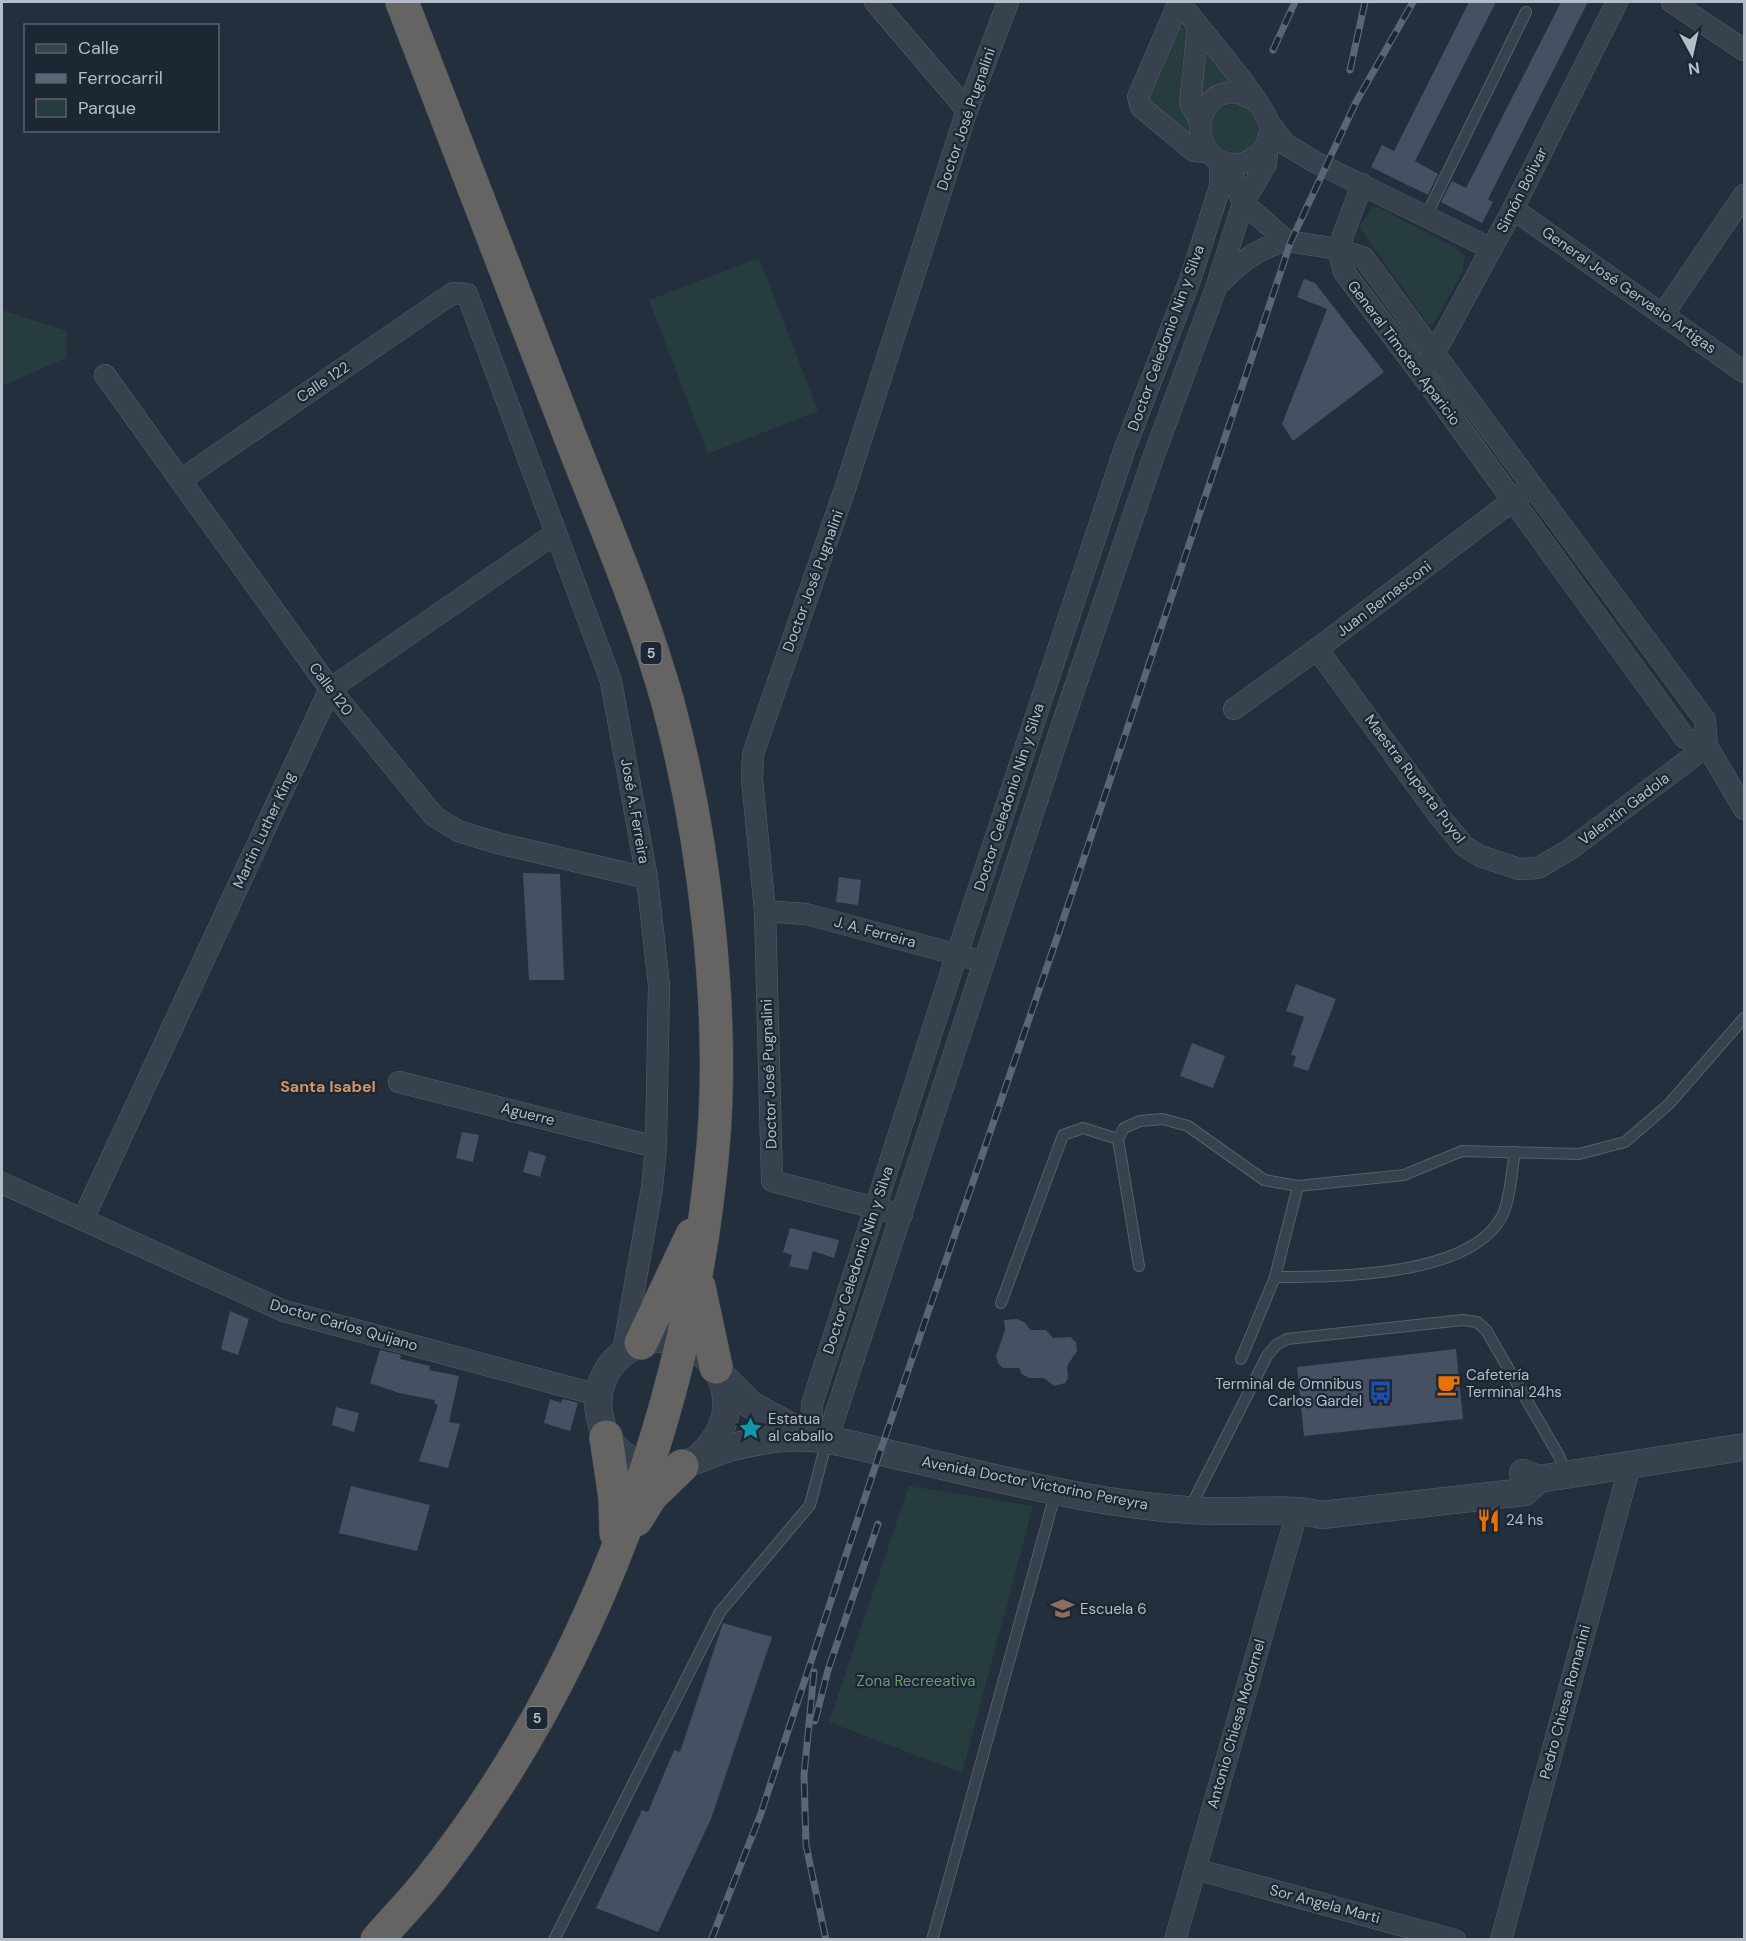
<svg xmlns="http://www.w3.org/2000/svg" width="1746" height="1941" viewBox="0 0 1746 1941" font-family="'DM Sans',sans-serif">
	<rect width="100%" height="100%" fill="#242f3e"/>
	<g fill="#263c3f">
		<path d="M1178,25L1187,29C1180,78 1174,99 1199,145L1147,103Z"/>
		<polygon points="1201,42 1232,85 1203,98 1199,97"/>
		<circle cx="1234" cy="129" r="25"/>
		<polygon points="1378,207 1456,248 1465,257 1462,273 1433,325 1428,324 1359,227 1372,208"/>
		<polygon points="759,258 818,411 708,454 649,300"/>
		<polygon points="2,310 67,331 66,358 2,386"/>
		<polygon points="909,1486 1033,1506 962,1773 829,1722"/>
	</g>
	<g fill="#455162">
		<polygon points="1469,2 1496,2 1415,161 1438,174 1428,195 1371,167 1382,145 1394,151"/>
		<polygon points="1561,2 1588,2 1488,199 1493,202 1482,223 1441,202 1452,181 1466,188"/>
		<polygon points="1304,279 1315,283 1384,372 1293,441 1282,424 1327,309 1297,297"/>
		<polygon points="523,873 560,874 564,980 529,980"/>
		<polygon points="839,877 861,880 858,905 836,902"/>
		<polygon points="1296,984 1336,999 1308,1071 1293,1066 1296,1056 1291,1055 1304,1017 1286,1011"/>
		<polygon points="1192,1043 1225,1056 1213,1088 1180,1076"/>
		<polygon points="462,1132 479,1135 473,1162 456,1158"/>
		<polygon points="529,1151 546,1156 540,1177 523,1172"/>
		<polygon points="790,1228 839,1240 834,1258 813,1251 808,1270 789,1266 792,1255 783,1252"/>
		<polygon points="230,1311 249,1319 238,1355 221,1349"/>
		<polygon points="1017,1319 1024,1322 1031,1330 1046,1330 1053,1338 1070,1337 1076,1342 1077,1351 1067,1366 1068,1378 1065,1383 1054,1386 1044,1378 1029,1378 1022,1374 1019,1368 1003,1368 998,1363 996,1356 1005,1330 1004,1320"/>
		<polygon points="1456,1349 1463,1419 1304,1436 1297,1367"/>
		<polygon points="380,1350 401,1355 400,1359 430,1366 429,1370 459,1376 449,1422 460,1424 448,1468 419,1461 438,1405 434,1403 435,1400 399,1393 370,1383"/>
		<polygon points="550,1399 561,1403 563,1399 578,1403 570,1431 544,1423"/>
		<polygon points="336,1407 359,1413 354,1432 332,1425"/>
		<polygon points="351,1486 430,1505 417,1551 339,1533"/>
		<polygon points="723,1623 772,1637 711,1819 658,1932 596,1908 642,1810 648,1812 674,1750 680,1752"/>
	</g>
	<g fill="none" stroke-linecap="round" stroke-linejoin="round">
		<defs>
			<g id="service">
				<polyline points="1426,216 1526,12"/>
				<polyline points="1139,1266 1118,1139 1124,1128 1140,1121 1163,1119 1188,1126 1264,1180 1298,1186 1404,1175 1462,1151 1579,1154 1625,1142 1669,1104 1744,1018"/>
				<path d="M1275,1277C1335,1277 1471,1277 1502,1216C1510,1201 1512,1169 1515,1152"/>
				<polyline points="1001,1303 1063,1135 1083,1128 1118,1139"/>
				<polyline points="1241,1359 1275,1277 1298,1186"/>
				<polyline points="1190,1508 1267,1356 1276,1345 1287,1339 1463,1320 1477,1322 1486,1330 1559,1456 1566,1475"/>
				<polyline points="554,1940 720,1612 810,1505 827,1440"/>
				<polyline points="932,1940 1056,1491"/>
			</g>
			<g id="minor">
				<polyline points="875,2 967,110"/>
				<polyline points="1672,2 1744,50"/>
				<polyline points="1198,26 1190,103 1200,121"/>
				<polyline points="1270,124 1285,144 1315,162 1492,249"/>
				<path d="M1207,152L1194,151L1141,107L1138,97L1179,2C1195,23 1268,106 1270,127C1271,142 1263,153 1250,160C1243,165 1228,165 1220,161C1185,143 1200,86 1239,93C1244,95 1250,98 1256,100"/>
				<polyline points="1228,164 1243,203 1287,241 1338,249 1364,258 1705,720 1707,746 1744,809"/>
				<polyline points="1513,209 1744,372"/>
				<polyline points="1338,249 1344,272 1422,375 1685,738 1707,746"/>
				<polyline points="1338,249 1362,184"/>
				<path d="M1220,283C1239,263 1259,247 1287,241"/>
				<polyline points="1664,313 1744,195"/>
				<polyline points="1429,363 1513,209 1617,2"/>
				<polyline points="105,375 330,689 434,816 458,831 497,843 647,878"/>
				<polyline points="182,479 453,293 467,294 611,681 647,878 659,985 656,1147 652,1188 623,1352"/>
				<polyline points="1317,649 1440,817 1464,846 1480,856 1519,869 1538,868 1569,850 1707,746"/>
				<polyline points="1234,709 1317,649 1524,492"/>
				<polyline points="765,911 806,914 970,958"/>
				<polyline points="399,1082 656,1147"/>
				<polyline points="2,1183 284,1311 598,1395"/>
				<polyline points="902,1215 772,1181 765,911 752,779 753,754 845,489 967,110 1008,2"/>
				<polyline points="83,1219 330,689 556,533"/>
				<polyline points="811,1438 812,1404 957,954 1125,448 1190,280 1220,187 1220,162"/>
				<polyline points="827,1440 1060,731 1153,458 1216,288 1243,203 1266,164 1269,136"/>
				<polyline points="1195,1869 1455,1940"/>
				<polyline points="1175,1940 1298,1509"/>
				<polyline points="1501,1940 1630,1465"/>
			</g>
			<g id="tertiary">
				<polyline points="721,1375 751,1405 810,1437"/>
				<path d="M698,1458C772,1394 685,1302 622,1354C582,1386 595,1451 644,1466C673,1475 702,1456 729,1448C755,1441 785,1436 812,1438C841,1440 871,1450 899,1456C967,1471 1035,1489 1103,1500C1141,1506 1179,1511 1218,1511C1253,1512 1287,1507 1322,1515L1525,1492L1539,1479"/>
				<polyline points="1523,1473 1539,1479 1744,1447"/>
			</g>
			<g id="trunk">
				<polyline points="699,1287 716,1367"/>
				<polyline points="641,1343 692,1235"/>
				<polyline points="606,1437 615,1498 616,1533"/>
				<polyline points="636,1520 651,1496 682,1466"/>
				<path d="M377,1940C395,1919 415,1899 432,1877C591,1675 691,1403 713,1147C725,1010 704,836 668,703C643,613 605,526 571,439C515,293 459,147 402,2"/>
			</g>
		</defs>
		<use href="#service" stroke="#565f6c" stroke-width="12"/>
		<use href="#minor" stroke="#565f6c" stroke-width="22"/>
		<use href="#tertiary" stroke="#565f6c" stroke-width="28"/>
		<use href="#trunk" stroke="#434c59" stroke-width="34"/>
		<use href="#service" stroke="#38414e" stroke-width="10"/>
		<use href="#minor" stroke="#38414e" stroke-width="21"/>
		<use href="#tertiary" stroke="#38414e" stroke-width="27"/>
		<use href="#trunk" stroke="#656462" stroke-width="33"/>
		<defs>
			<g id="rail">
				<polyline points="1273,50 1295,2"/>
				<polyline points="1350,70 1365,2"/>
				<polyline points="814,1672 804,1775 806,1845 826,1940"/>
				<polyline points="815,1721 828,1670 878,1524"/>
				<polyline points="711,1940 760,1816 880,1452 1060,929 1291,241 1356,102 1413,2"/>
			</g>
		</defs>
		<use href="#rail" stroke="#5a6575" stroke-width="7"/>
		<use href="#rail" stroke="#1d2633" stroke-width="4.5" stroke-dasharray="14" stroke-linecap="butt"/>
	</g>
	<defs>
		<symbol id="cafe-bare" viewBox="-9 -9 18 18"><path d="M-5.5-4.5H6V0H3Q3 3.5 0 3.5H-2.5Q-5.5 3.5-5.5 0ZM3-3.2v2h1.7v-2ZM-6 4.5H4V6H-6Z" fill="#e8710a" stroke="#1d2633" stroke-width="2.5" paint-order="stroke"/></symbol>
		<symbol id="bus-bare" viewBox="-9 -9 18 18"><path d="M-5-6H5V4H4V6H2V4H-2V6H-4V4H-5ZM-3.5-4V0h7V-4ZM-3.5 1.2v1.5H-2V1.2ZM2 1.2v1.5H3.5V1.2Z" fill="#1a4fb4" stroke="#1d2633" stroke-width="2.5" paint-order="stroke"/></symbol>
		<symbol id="sight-bare" viewBox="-9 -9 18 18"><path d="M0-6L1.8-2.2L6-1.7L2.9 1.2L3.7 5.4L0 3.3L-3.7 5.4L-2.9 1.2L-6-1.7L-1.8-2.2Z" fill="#0f9aa8" stroke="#1d2633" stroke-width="2.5" paint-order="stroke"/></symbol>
		<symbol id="restaurant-bare" viewBox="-9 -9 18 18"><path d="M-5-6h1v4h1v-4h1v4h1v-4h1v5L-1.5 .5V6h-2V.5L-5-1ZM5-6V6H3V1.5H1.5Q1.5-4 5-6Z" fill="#e8710a" stroke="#1d2633" stroke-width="2.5" paint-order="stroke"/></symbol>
		<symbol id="school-bare" viewBox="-9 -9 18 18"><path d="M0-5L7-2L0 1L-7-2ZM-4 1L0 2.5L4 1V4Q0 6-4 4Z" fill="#8d6e63" stroke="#1d2633" stroke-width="2.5" paint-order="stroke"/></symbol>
	</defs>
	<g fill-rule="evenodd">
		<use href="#cafe-bare" x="1432" y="1368" width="33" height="33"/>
		<use href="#bus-bare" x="1364" y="1376" width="33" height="33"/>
		<use href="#sight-bare" x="734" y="1412" width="33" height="33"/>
		<use href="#restaurant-bare" x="1472" y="1504" width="33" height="33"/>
		<use href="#school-bare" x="1046" y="1592" width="33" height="33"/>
	</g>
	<g text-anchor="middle" stroke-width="4.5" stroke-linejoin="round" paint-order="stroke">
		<g fill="#1d2633" stroke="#878f9c" stroke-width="1.5">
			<rect x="640.5" y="642" width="21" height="22" rx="4.5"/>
			<rect x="526.5" y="1707" width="21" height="22" rx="4.5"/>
		</g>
		<g font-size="14" font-weight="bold" fill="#b4bcc9">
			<text x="651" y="658">5</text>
			<text x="537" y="1723">5</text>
		</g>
		<g font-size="15" fill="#b4bcc9" stroke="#1d2633">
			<text transform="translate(966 119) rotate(-71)" y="5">Doctor José Pugnalini</text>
			<text transform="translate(1522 190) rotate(-63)" y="5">Simón Bolivar</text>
			<text transform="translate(1629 290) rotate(35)" y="5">General José Gervasio Artigas</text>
			<text transform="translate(1166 338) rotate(-70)" y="5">Doctor Celedonio Nin y Silva</text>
			<text transform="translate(1404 353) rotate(53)" y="5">General Timoteo Aparicio</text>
			<text transform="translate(323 382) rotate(-34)" y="5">Calle 122</text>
			<text transform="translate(813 581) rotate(-70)" y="5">Doctor José Pugnalini</text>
			<text transform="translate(1384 599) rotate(-37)" y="5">Juan Bernasconi</text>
			<text transform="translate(331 689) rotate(53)" y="5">Calle 120</text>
			<text transform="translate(1415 779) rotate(53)" y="5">Maestra Ruperta Puyol</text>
			<text transform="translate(1009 797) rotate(-72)" y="5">Doctor Celedonio Nin y Silva</text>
			<text transform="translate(1624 809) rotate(-37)" y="5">Valentín Gadola</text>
			<text transform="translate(635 811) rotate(80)" y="5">José A. Ferreira</text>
			<text transform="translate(264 830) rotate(-65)" y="5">Martin Luther King</text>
			<text transform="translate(875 932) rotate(15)" y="5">J. A. Ferreira</text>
			<text transform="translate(769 1074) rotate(-92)" y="5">Doctor José Pugnalini</text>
			<text transform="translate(528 1114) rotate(14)" y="5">Aguerre</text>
			<text transform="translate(858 1260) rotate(-72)" y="5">Doctor Celedonio Nin y Silva</text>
			<text transform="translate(344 1325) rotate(16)" y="5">Doctor Carlos Quijano</text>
			<text transform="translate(1035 1483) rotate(11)" y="5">Avenida Doctor Victorino Pereyra</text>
			<text transform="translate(1565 1702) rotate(-75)" y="5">Pedro Chiesa Romanini</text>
			<text transform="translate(1236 1724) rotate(-74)" y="5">Antonio Chiesa Modornel</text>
			<text transform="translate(1325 1904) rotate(15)" y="5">Sor Angela Marti</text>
		</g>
		<g font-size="15" fill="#b4bcc9" stroke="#1d2633" text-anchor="start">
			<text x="1466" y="1380">Cafetería<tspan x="1466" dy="17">Terminal 24hs</tspan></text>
			<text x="1362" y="1389" text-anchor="end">Terminal de Omnibus<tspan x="1362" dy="17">Carlos Gardel</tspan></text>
			<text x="768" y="1424">Estatua<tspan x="768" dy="17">al caballo</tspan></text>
			<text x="1506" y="1525">24 hs</text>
			<text x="1080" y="1614">Escuela 6</text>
		</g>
		<g font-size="15" fill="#6b9a76" stroke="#1d2633">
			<text x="916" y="1686">Zona Recreeativa</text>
		</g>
		<g font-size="16" font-weight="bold" fill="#d59563" stroke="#1d2633">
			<text x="328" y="1092">Santa Isabel</text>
		</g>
	</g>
	<rect width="1746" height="1941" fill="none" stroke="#b4bcc9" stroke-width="6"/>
	<rect x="24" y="24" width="195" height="108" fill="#1d2633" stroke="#59626f" stroke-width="1.5"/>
	<rect x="36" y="44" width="30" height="9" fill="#38414e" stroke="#59626f" stroke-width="1.5"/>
	<text x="78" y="54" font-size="18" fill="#b4bcc9">Calle</text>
	<rect x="36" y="74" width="30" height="9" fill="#5a6575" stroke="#59626f" stroke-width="1.5"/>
	<text x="78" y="84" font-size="18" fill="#b4bcc9">Ferrocarril</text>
	<rect x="36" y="99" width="30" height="18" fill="#263c3f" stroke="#59626f" stroke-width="1.5"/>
	<text x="78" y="114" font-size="18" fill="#b4bcc9">Parque</text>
	<g transform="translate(1692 54) rotate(172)" stroke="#1d2633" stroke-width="4.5" paint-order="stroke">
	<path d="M0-4.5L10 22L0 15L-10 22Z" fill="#b4bcc9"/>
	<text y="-9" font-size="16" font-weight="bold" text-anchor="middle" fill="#b4bcc9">N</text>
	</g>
</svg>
